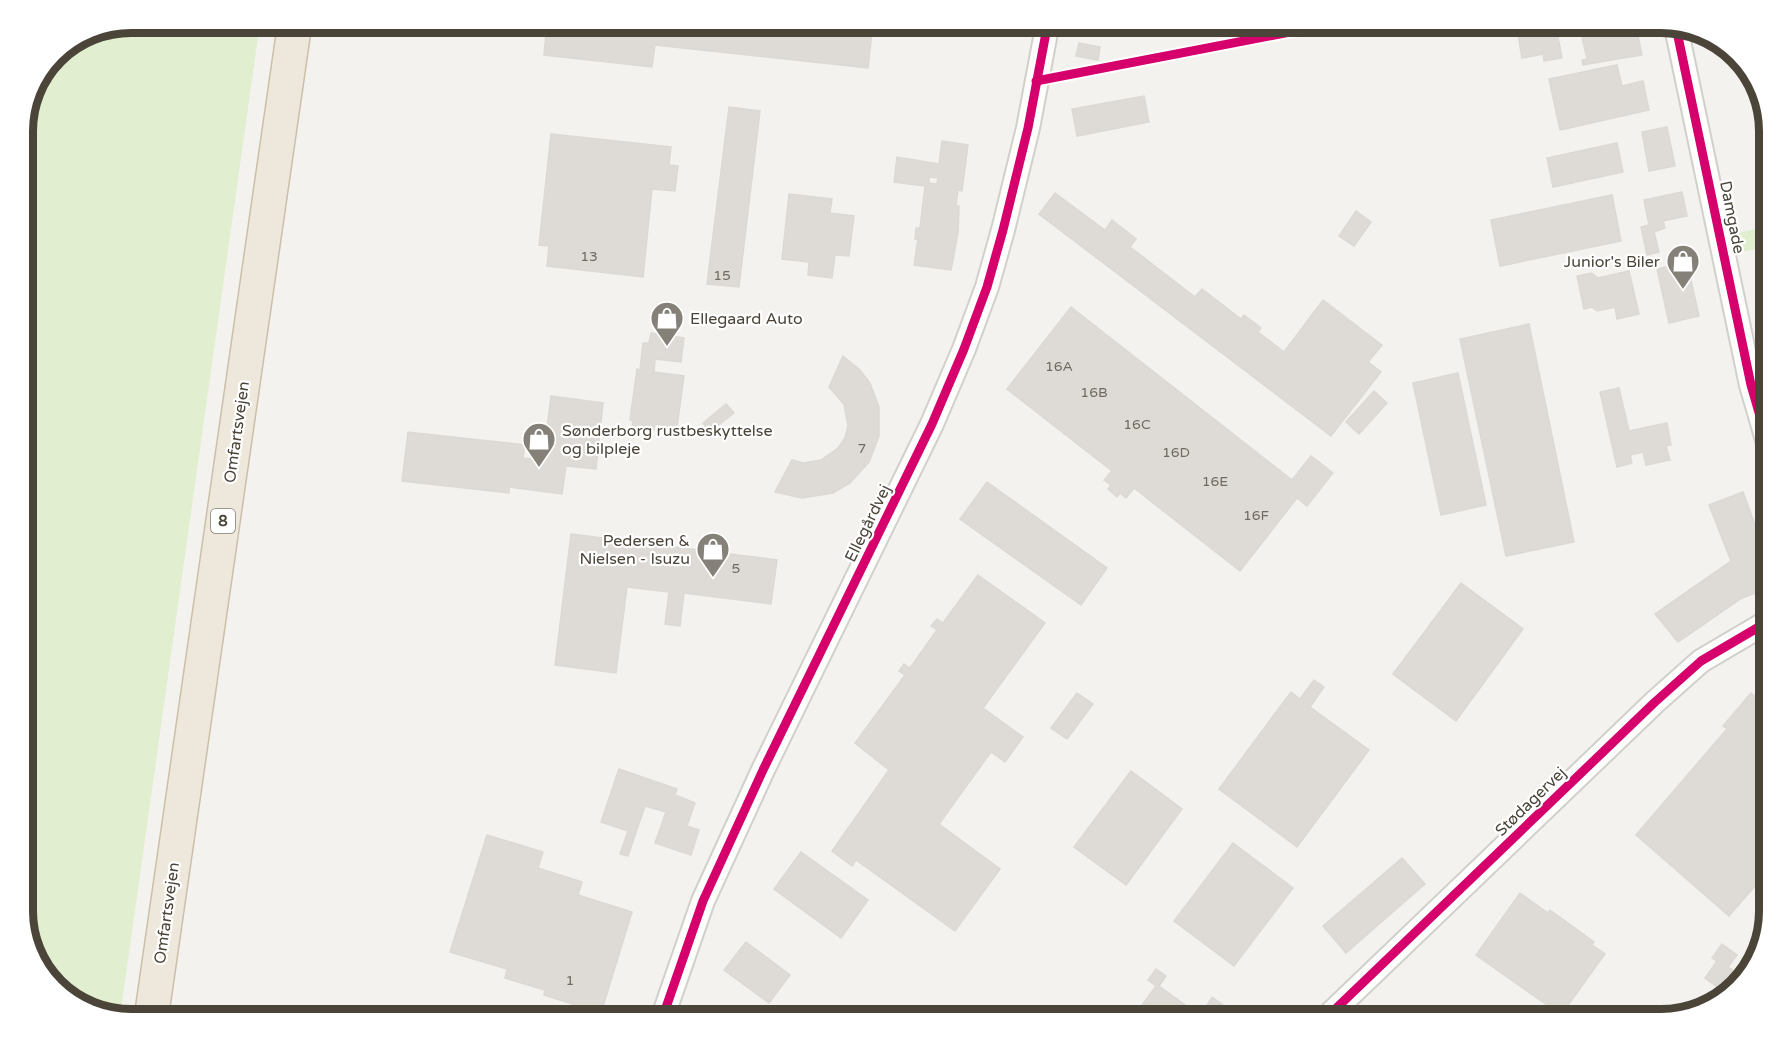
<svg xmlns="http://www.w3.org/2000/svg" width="1792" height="1042" viewBox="0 0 1792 1042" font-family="'Varela Round',sans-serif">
	<rect width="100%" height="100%" fill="#f4f2ee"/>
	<g fill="#e1eecf">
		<polygon points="131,22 260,23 120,1017 76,1005 37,966 23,918 23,124 54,54 90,31"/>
		<polygon points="1769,226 1769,247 1740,252 1733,234"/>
		<polygon points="1767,367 1769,368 1769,411 1760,379"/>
	</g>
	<g fill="#dedbd6" stroke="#dcd9d4" stroke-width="1.5" fill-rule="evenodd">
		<polygon points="547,22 873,22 868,68 655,45 652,67 544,55"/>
		<polygon points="1605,22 1635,22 1642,55 1583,65 1582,60 1587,59 1580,28"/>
		<polygon points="1556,27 1562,58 1544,61 1543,54 1522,58 1518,34"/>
		<polygon points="1079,43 1100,47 1098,60 1076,56"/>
		<polygon points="1617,65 1622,86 1643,81 1649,110 1560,130 1549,79"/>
		<polygon points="1144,96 1149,122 1077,136 1072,109"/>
		<polygon points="729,107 760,111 739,287 707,284"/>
		<polygon points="1667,127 1675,166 1649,171 1642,132"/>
		<polygon points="551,134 671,147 669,165 678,166 675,191 652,189 643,277 547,266 549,246 539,245"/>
		<path d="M942,141L968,145L962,191L958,190L956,206H959L958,233L951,270L914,265L918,239H915L916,228H920L925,186L894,182L897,157L939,164ZM929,177L938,178L937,184L929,183Z"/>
		<polygon points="1617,143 1623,172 1553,187 1547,158"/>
		<polygon points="1682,192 1687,216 1663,221 1665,228 1654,232 1659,252 1647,255 1641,227 1649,225 1644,200"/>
		<polygon points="1055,193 1105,230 1112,220 1136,239 1130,247 1195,297 1202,289 1241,319 1244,315 1261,328 1258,332 1284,352 1323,300 1382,345 1368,362 1381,372 1331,436 1039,214"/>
		<polygon points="789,194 832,199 830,213 854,216 849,256 835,255 832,278 808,275 809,262 782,259"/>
		<polygon points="1612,195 1621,241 1500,266 1491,220"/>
		<polygon points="1356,211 1371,222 1354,246 1339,236"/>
		<polygon points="1687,262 1699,316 1669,323 1657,269"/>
		<polygon points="1629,271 1639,314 1617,319 1615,307 1597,311 1592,307 1584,309 1577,276 1592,273 1598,278"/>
		<polygon points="1071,307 1292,480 1311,456 1333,473 1307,506 1297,498 1240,571 1134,488 1126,498 1120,493 1117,497 1108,489 1111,485 1104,480 1112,471 1007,389"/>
		<polygon points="1529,324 1574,542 1506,556 1460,339"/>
		<polygon points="651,333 684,338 681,362 655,359 654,372 684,376 677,427 655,424 654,430 632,427 633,421 630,420 637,369 640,370 643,343 649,343"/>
		<polygon points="843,356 860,370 870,383 879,407 879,436 869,462 850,483 833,493 802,498 775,492 792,460 803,463 821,460 838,448 845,438 848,426 844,404 829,387"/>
		<polygon points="1458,373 1486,505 1441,515 1413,383"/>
		<polygon points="1619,388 1629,431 1667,423 1671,445 1666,446 1670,460 1646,465 1643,452 1630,455 1632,463 1617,467 1600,392"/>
		<polygon points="1374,391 1387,403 1359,434 1346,422"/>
		<polygon points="551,396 603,403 596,469 566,466 562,494 509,487 509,493 402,481 408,432 525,445 523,458 543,460"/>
		<polygon points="726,404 734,413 710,432 703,423"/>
		<polygon points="987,482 1107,568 1081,605 960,519"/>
		<polygon points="1743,492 1769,563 1769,588 1742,598 1678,642 1655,614 1731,561 1709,505"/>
		<polygon points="571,534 777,560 771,604 684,593 680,626 665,624 669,592 627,587 616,673 555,665"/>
		<polygon points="978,575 1045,623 983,708 1023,737 1005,762 991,752 939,824 1000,869 955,931 856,860 852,866 832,851 889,770 855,743 905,675 899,671 904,664 910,668 937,630 931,626 937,619 943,623"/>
		<polygon points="1461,583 1523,629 1456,721 1393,674"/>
		<polygon points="1314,680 1324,687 1310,707 1369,750 1297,847 1219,789 1291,692 1300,699"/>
		<polygon points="1077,693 1093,704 1067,739 1051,728"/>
		<polygon points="1751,693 1769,708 1769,713 1764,720 1769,725 1769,870 1729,916 1636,835 1727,729 1723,726"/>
		<polygon points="619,769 677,789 675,795 695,803 687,826 699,830 691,855 655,843 666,812 645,806 628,856 620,854 628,831 601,822"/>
		<polygon points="1131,771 1182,809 1126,885 1074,847"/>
		<polygon points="487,835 543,852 538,868 582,882 578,895 632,912 601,1013 544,995 545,990 505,978 507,969 450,952"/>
		<polygon points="1233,843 1293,888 1234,966 1174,921"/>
		<polygon points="801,852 868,900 841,938 774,889"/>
		<polygon points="1402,858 1425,884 1346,953 1323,926"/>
		<polygon points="1520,893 1548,913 1550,910 1594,942 1592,945 1605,954 1561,1015 1476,955"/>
		<polygon points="746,942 790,975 769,1003 724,970"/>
		<polygon points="1722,944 1737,955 1728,967 1743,977 1727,994 1705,978 1717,961 1712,958"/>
		<polygon points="1156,969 1166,976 1159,986 1196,1013 1191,1019 1147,1019 1137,1012 1156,986 1148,980"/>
		<polygon points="1212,997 1242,1019 1203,1019 1211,1008 1207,1005"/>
	</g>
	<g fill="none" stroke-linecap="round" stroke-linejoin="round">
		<defs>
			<g id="minor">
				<polyline points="1676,27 1751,385 1769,447"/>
				<polyline points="662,1019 703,901 763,770 932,424 964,349 987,287 1003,230 1028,128 1048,22"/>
				<polyline points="1325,1019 1655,702 1701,661 1769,621"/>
			</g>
			<polyline id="highway" points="151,1019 295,22"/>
		</defs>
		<use href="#minor" stroke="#d2d0cb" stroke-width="26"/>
		<use href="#highway" stroke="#ccbfa9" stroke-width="36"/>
		<use href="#minor" stroke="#fdfdfc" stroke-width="22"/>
		<use href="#highway" stroke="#ede8db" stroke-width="33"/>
		<defs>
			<g id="cycleway">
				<polyline points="1676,27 1751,385 1769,447"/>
				<polyline points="1036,81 1342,22"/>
				<polyline points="662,1019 703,901 763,770 932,424 964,349 987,287 1003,230 1028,128 1048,22"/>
				<polyline points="1325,1019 1655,702 1701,661 1769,621"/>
			</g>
		</defs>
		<use href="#cycleway" stroke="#fff" stroke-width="13"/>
		<use href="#cycleway" stroke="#d6006c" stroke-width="9"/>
	</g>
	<defs>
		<symbol id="shop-pin" viewBox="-11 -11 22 30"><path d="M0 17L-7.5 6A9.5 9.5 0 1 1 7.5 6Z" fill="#868178" stroke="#fff"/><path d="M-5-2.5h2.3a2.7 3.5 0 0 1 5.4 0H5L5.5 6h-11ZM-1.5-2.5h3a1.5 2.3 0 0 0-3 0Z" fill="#fff"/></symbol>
	</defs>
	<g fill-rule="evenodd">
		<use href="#shop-pin" x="1664" y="242" width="38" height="52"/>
		<use href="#shop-pin" x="648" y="299" width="38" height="52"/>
		<use href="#shop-pin" x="520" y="420" width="38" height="52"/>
		<use href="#shop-pin" x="694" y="530" width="38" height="52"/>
	</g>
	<g text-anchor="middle" stroke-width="4.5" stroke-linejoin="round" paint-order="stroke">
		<g font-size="14" fill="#706a61">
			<text x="589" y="261">13</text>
			<text x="722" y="280">15</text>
			<text x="1059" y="371">16A</text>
			<text x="1094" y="397">16B</text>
			<text x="1137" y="429">16C</text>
			<text x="862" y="453">7</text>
			<text x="1176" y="457">16D</text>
			<text x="1215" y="486">16E</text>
			<text x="1256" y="520">16F</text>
			<text x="736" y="573">5</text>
			<text x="570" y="985">1</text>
		</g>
		<rect fill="#fff" stroke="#817c74" stroke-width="1.5" x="211" y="509" width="24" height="24" rx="4.5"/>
		<g font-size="15" font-weight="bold" fill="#4b4439">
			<text x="223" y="526">8</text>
		</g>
		<g font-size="16" fill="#4b4439" stroke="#fff">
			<text transform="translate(1733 217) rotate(79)" y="6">Damgade</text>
			<text transform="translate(236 432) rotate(-82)" y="6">Omfartsvejen</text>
			<text transform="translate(867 523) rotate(-64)" y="6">Ellegårdvej</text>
			<text transform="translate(1530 801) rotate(-44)" y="6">Stødagervej</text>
			<text transform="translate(166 913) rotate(-82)" y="6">Omfartsvejen</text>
		</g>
		<g font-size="16" fill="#4b4439" stroke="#fff" text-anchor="end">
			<text x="1660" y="267">Junior's Biler</text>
			<text x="690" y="324" text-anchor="start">Ellegaard Auto</text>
			<text x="562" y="436" text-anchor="start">Sønderborg rustbeskyttelse<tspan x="562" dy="18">og bilpleje</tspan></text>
			<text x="690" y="546">Pedersen &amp;<tspan x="690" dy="18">Nielsen - Isuzu</tspan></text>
		</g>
	</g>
	<path d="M0 0H1792V1042H0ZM131 33H1661A98 98 0 0 1 1759 131V911A98 98 0 0 1 1661 1009H131A98 98 0 0 1 33 911V131A98 98 0 0 1 131 33Z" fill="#fff" fill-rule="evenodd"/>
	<path fill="none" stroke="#4b4439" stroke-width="8" d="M131 33H1661A98 98 0 0 1 1759 131V911A98 98 0 0 1 1661 1009H131A98 98 0 0 1 33 911V131A98 98 0 0 1 131 33Z"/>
</svg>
